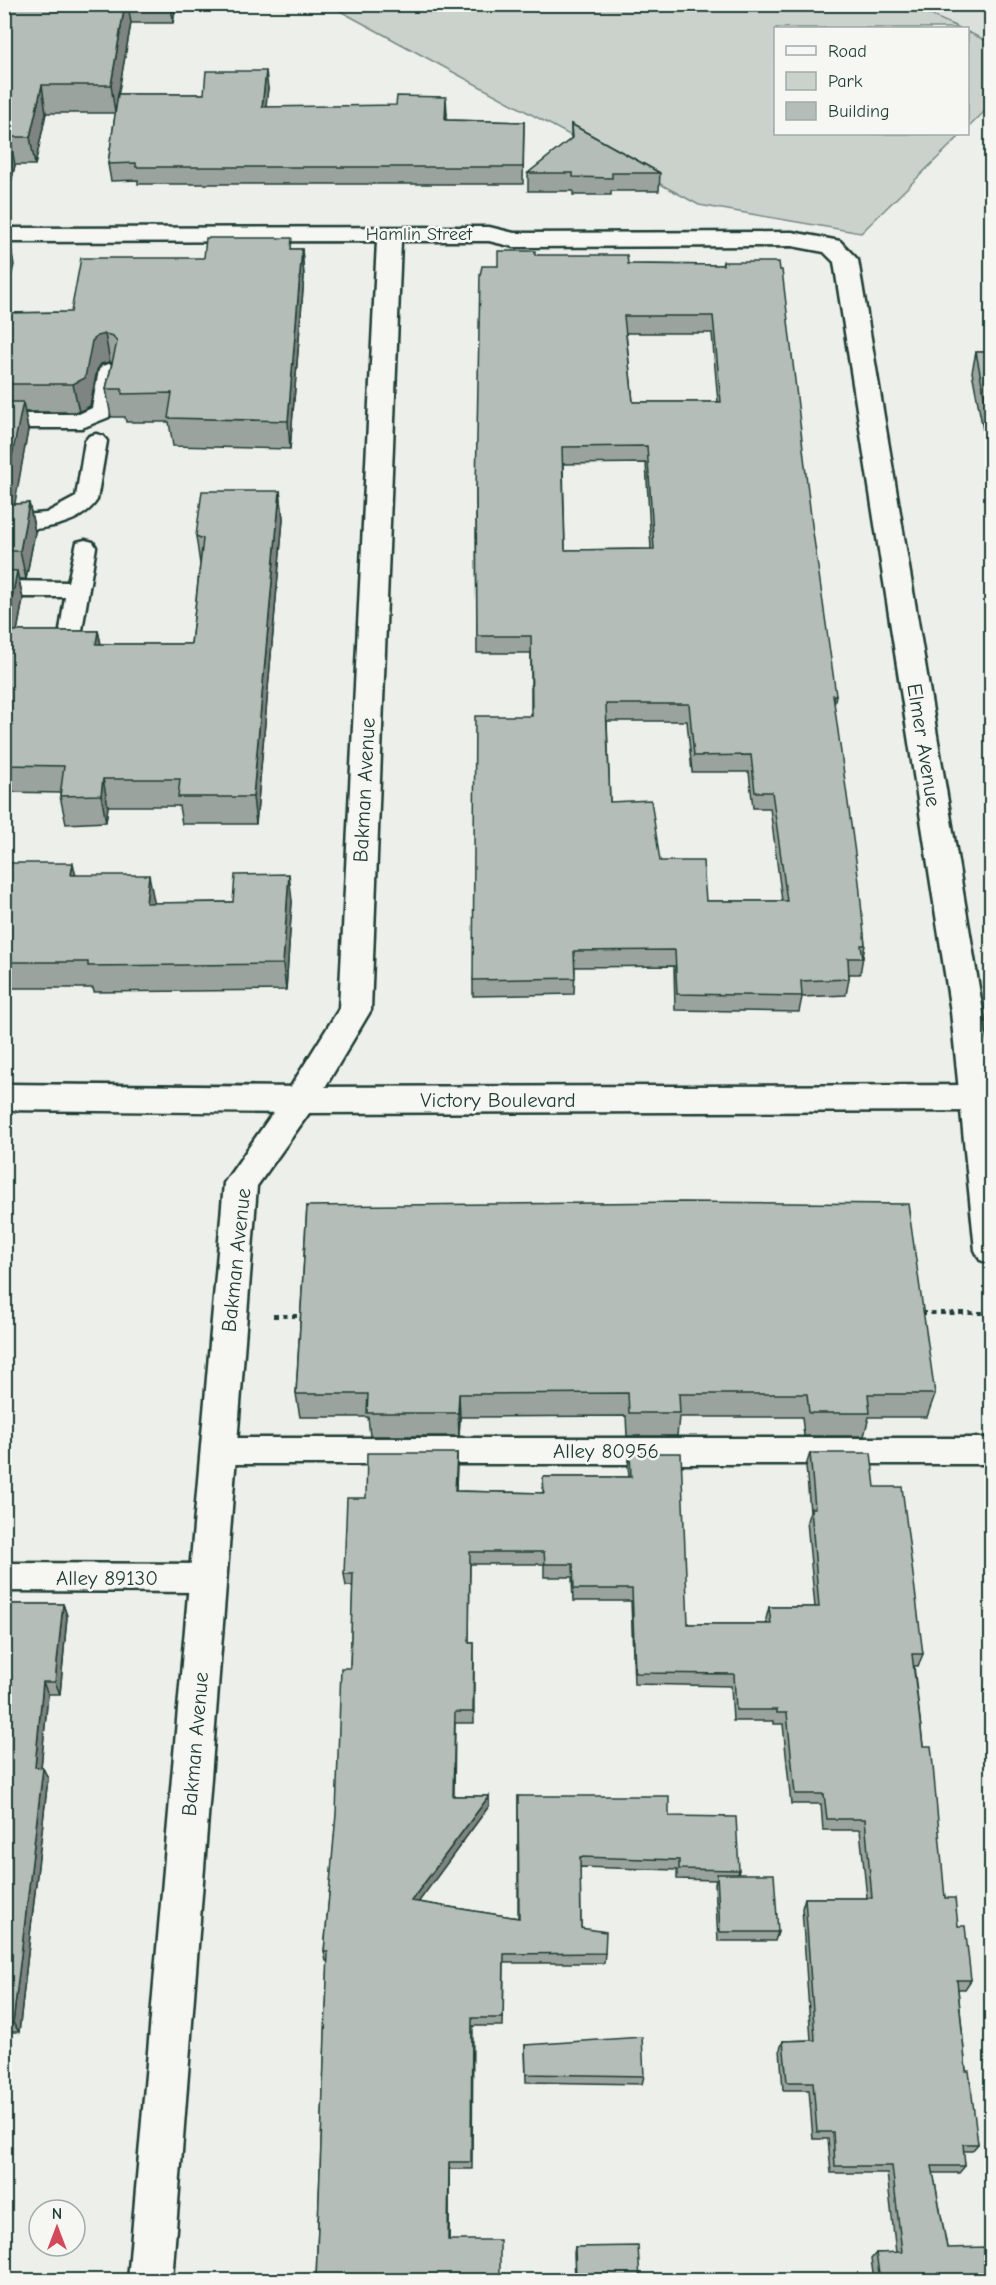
<svg xmlns="http://www.w3.org/2000/svg" width="996" height="2285" viewBox="0 0 996 2285" font-family="'Comic Neue',sans-serif">
	<rect width="100%" height="100%" fill="#edefea"/>
	<filter id="ink" filterUnits="userSpaceOnUse"><feTurbulence type="fractalNoise" baseFrequency=".0167" numOctaves="2"/><feDisplacementMap in="SourceGraphic" scale="12" xChannelSelector="R" yChannelSelector="G"/><feConvolveMatrix kernelMatrix="1 2 1 2 8 2 1 2 1" color-interpolation-filters="sRGB"/></filter>
	<g filter="url(#ink)">
		<polygon fill="#dce0db" points="913,5 991,5 991,43 968,31 968,28 962,28"/>
		<g fill="#cbd2cc" stroke="#758880" stroke-width="1.5">
			<polygon points="329,5 908,5 960,28 776,28 776,134 962,134 861,233 699,205"/>
			<polygon points="968,32 991,43 992,104 968,128"/>
		</g>
		<g fill="none" stroke-linecap="round" stroke-linejoin="round">
			<defs>
				<g id="service">
					<polygon points="109,364 116,366 119,370 109,417 82,428 4,428 4,414 79,414 92,408 99,370 102,366"/>
					<path d="M96,434L103,436L107,441L97,500C79,528 34,530 4,531V517L46,513L76,497L85,441L89,436Z"/>
					<polygon points="85,540 93,542 96,547 82,630 79,636 71,638 63,636 60,630 65,597 4,597 4,581 68,582 77,542"/>
					<polygon points="220,1438 992,1438 992,1464 220,1464 210,1460 205,1451 210,1442"/>
					<polygon points="4,1563 209,1564 220,1568 224,1578 220,1588 209,1592 4,1591"/>
				</g>
				<polygon id="minor" points="489,227 514,233 792,232 840,241 858,260 983,1012 992,1101 992,1264 980,1260 975,1250 951,1012 834,262 824,252 792,246 514,247 489,241 401,241 371,1010 312,1109 257,1186 172,2280 128,2280 224,1183 288,1091 339,1009 377,241 4,242 4,228"/>
				<polygon id="secondary" points="4,1084 300,1087 992,1085 992,1111 300,1113 4,1110"/>
			</defs>
			<use href="#service" stroke="#1f3d34" stroke-width="5"/>
			<use href="#minor" stroke="#1f3d34" stroke-width="5"/>
			<use href="#secondary" stroke="#1f3d34" stroke-width="5"/>
			<g stroke="#1f3d34" stroke-width="4" stroke-dasharray="5 4.5" stroke-linecap="butt">
				<polyline points="921,1313 992,1313"/>
				<polyline points="273,1316 305,1316"/>
			</g>
			<use href="#service" fill="#f6f6f2" fill-rule="evenodd"/>
			<use href="#minor" fill="#f6f6f2" fill-rule="evenodd"/>
			<use href="#secondary" fill="#f6f6f2" fill-rule="evenodd"/>
		</g>
		<g fill="#9ba39e" stroke="#1f3d34" stroke-width="1.5" fill-rule="evenodd">
			<polygon points="4,4 176,4 173,23 131,23 118,94 204,94 268,88 265,107 447,114 446,120 524,122 523,184 138,184 138,180 111,181 108,164 117,102 115,113 46,113 35,165 15,165 4,213"/>
			<polygon points="571,124 660,173 659,191 611,191 611,195 573,195 573,191 528,191 528,173 571,139"/>
			<polygon points="293,249 302,249 304,277 290,449 173,446 169,422 126,422 125,417 111,417 106,389 112,363 110,362 101,364 97,370 90,406 79,412 25,412 28,430 14,504 29,503 35,532 26,579 19,579 23,599 17,631 98,631 101,644 191,644 200,564 196,536 280,491 283,519 256,824 182,824 179,806 108,806 106,822 66,824 60,796 61,793 4,792 4,313 71,312 204,258"/>
			<path d="M535,255L628,264L722,265L723,262L836,695L834,706L865,945L860,974H849V979L846,995L802,997L799,1012L675,1010L674,966L575,967L574,994L473,996V980L531,716V653H477L476,489L498,266ZM626,333H712L718,402H633ZM646,463L651,549L565,550L563,464ZM607,721H687L692,772H749L753,808H770L782,901H706L660,861L610,802Z"/>
			<polygon points="976,352 992,352 992,477 972,372"/>
			<polygon points="4,863 76,875 154,901 154,903 292,901 286,990 94,992 93,988 4,988"/>
			<polygon points="307,1206 935,1394 927,1417 869,1417 864,1436 804,1436 802,1417 679,1417 677,1436 627,1436 626,1416 460,1417 459,1436 370,1436 368,1417 300,1417 296,1394"/>
			<polygon points="457,1453 456,1491 543,1493 543,1477 629,1477 628,1466 630,1453 688,1624 767,1624 766,1619 769,1607 815,1607 807,1521 810,1511 806,1466 810,1453 875,1487 923,1654 918,1666 914,1666 923,1746 945,1898 958,1926 971,1980 965,1989 958,1989 966,2071 978,2144 972,2151 963,2151 965,2166 959,2173 933,2173 947,2248 991,2280 874,2280 871,2259 876,2253 896,2253 887,2173 831,2173 828,2139 813,2139 809,2090 783,2090 780,2049 783,2041 811,2040 802,1908 805,1898 867,1898 860,1830 823,1830 821,1804 791,1804 783,1724 774,1724 774,1721 733,1721 731,1686 634,1684 631,1601 573,1601 572,1577 544,1577 544,1564 470,1564 469,1643 474,1643 474,1723 455,1723 454,1796 489,1796 489,1806 418,1902 518,1918 518,1796 669,1816 739,1870 738,1874 778,1932 775,1941 718,1941 715,1884 716,1880 677,1879 677,1870 580,1867 581,1928 605,1953 604,1963 504,1963 503,2026 473,2026 472,2169 449,2169 449,2240 316,2280 328,1961 326,1961 324,1952 350,1668 353,1586 346,1586 344,1574 366,1498"/>
			<polygon points="4,1604 63,1604 67,1616 60,1694 48,1694 41,1767 48,1778 19,2032 9,2032 4,2093"/>
			<polygon points="525,2045 644,2076 642,2084 526,2082"/>
			<polygon points="575,2247 640,2280 575,2280 574,2253"/>
		</g>
		<g fill="#7e8481" stroke="#1f3d34" stroke-width="1.5">
			<polygon points="125,4 128,4 131,23 115,113 111,85"/>
			<polygon points="171,4 176,4 173,23"/>
			<polygon points="266,71 268,88 264,124 262,107"/>
			<polygon points="42,85 46,113 35,165 30,137"/>
			<polygon points="446,97 447,114 445,137 445,120"/>
			<polygon points="10,137 15,165 4,213 4,160"/>
			<polygon points="9,236 14,265 4,306 4,254"/>
			<polygon points="302,249 304,277 290,449 288,421"/>
			<polygon points="105,334 110,362 101,364 97,370 90,406 79,412 73,384 92,341 97,336"/>
			<polygon points="23,402 28,430 13,514 4,515 4,486"/>
			<polygon points="280,491 283,519 256,824 253,797"/>
			<polygon points="29,503 35,532 26,579 20,551"/>
			<polygon points="17,571 23,599 12,659 6,631"/>
			<polygon points="98,631 104,659 96,644"/>
			<polygon points="103,779 108,806 106,822 101,795"/>
			<polygon points="73,863 79,890 71,875"/>
			<polygon points="289,874 292,901 286,990 283,964"/>
			<polygon points="149,875 154,901 151,929 146,903"/>
			<polygon points="459,1394 460,1417 459,1436 458,1413"/>
			<polygon points="457,1453 457,1466 455,1504 455,1491"/>
			<polygon points="63,1604 67,1616 60,1694 55,1682"/>
			<polygon points="43,1682 48,1694 40,1778 35,1767"/>
			<polygon points="43,1768 48,1778 19,2032 13,2023"/>
			<polygon points="489,1796 489,1806 412,1911 411,1901"/>
			<polygon points="4,2026 9,2032 4,2093"/>
			<polygon points="4,2129 8,2134 4,2166"/>
			<polygon points="449,2162 449,2246 448,2240"/>
		</g>
		<g fill="#b4bdb8" stroke="#1f3d34" stroke-width="1.5" fill-rule="evenodd">
			<polygon points="4,4 125,4 111,85 42,85 30,137 10,137 4,160"/>
			<polygon points="206,71 266,71 262,107 396,105 397,96 446,97 445,120 524,122 523,167 136,167 136,163 108,164 118,94 204,94"/>
			<polygon points="571,124 660,173 612,173 612,178 573,177 573,173 528,173 572,138"/>
			<polygon points="4,236 9,236 4,254"/>
			<polygon points="206,238 292,238 291,249 302,249 288,421 168,418 172,393 122,394 122,389 106,389 117,342 113,336 105,334 97,336 92,341 85,378 73,384 4,384 4,313 71,312 81,258 204,258"/>
			<path d="M498,251H535V255H627L628,264L723,265V262H779L780,270H782L812,525L836,695H833L859,882L865,945H861L863,958H848L849,979L801,981L802,996L677,994L675,950L574,951L575,978L473,980L475,716H532L531,636H477L476,489L480,275L482,266H498ZM624,316H713L721,402H633ZM647,446L654,549L565,550L562,447ZM606,704H689L694,756L751,755L755,792H772L787,901H706L703,861H660L651,800L610,802Z"/>
			<polygon points="976,352 992,352 992,437"/>
			<polygon points="4,402 23,402 6,486 4,486"/>
			<polygon points="202,491 280,491 253,797 178,797 180,779 103,779 101,795 60,796 64,766 4,765 4,570 17,571 6,631 98,631 96,644 191,644 203,539 196,536"/>
			<polygon points="29,503 20,551 4,551 4,505"/>
			<polygon points="4,863 73,863 71,875 149,875 146,903 233,902 235,875 289,874 283,964 88,966 88,962 4,962"/>
			<polygon points="682,1202 908,1204 935,1394 868,1394 870,1413 809,1413 807,1394 679,1394 680,1413 629,1413 628,1393 459,1394 458,1413 367,1413 368,1394 296,1394 307,1206"/>
			<polygon points="367,1453 457,1453 455,1491 544,1493 543,1477 631,1477 630,1453 681,1453 688,1624 771,1624 769,1607 819,1607 811,1508 815,1508 810,1453 871,1453 875,1487 902,1487 923,1654 912,1654 923,1746 931,1746 932,1755 945,1898 955,1898 958,1926 965,1926 971,1980 957,1980 966,2071 969,2071 978,2144 963,2144 965,2166 932,2166 947,2248 987,2247 991,2280 880,2280 876,2253 902,2252 892,2166 835,2166 833,2132 817,2132 813,2082 787,2082 783,2041 815,2040 805,1898 872,1898 865,1819 827,1819 824,1794 795,1794 787,1713 777,1713 777,1710 736,1710 734,1674 635,1673 632,1589 574,1589 573,1564 545,1564 544,1552 470,1552 469,1643 474,1643 473,1712 455,1712 453,1796 489,1796 411,1901 519,1918 518,1796 669,1796 669,1816 736,1817 739,1870 679,1869 679,1860 580,1857 581,1928 606,1932 605,1953 504,1954 503,2018 472,2018 471,2162 449,2162 448,2240 500,2240 500,2280 316,2280 328,1952 324,1952 336,1814 341,1668 350,1668 353,1574 344,1574 347,1498 366,1498"/>
			<polygon points="4,1604 63,1604 55,1682 43,1682 35,1767 43,1768 13,2023 4,2023"/>
			<polygon points="717,1874 774,1874 778,1932 720,1932"/>
			<polygon points="642,2037 644,2076 526,2074 525,2045"/>
			<polygon points="638,2246 640,2280 576,2280 575,2247"/>
		</g>
	</g>
	<g text-anchor="middle" stroke-width="5" stroke-linejoin="round" paint-order="stroke">
		<g font-size="18" fill="#1f3d34" stroke="#f6f6f2">
			<text x="419" y="240">Hamlin Street</text>
		</g>
		<g font-size="21" fill="#1f3d34" stroke="#f6f6f2">
			<text transform="translate(924 745) rotate(81)" y="7">Elmer Avenue</text>
			<text transform="translate(364 790) rotate(-87)" y="7">Bakman Avenue</text>
			<text x="498" y="1107">Victory Boulevard</text>
			<text transform="translate(236 1260) rotate(-84)" y="7">Bakman Avenue</text>
			<text x="606" y="1458">Alley 80956</text>
			<text x="107" y="1585">Alley 89130</text>
			<text transform="translate(195 1744) rotate(-85)" y="7">Bakman Avenue</text>
		</g>
	</g>
	<rect width="996" height="2285" fill="none" stroke="#f6f6f2" stroke-width="24"/>
	<rect x="12" y="12" width="972" height="2261" fill="none" stroke="#1f3d34" stroke-width="2" filter="url(#ink)"/>
	<rect x="774" y="27" width="195" height="108" fill="#f6f6f2" stroke="#a0aca6" stroke-width="1.5"/>
	<rect x="786" y="46" width="30" height="9" fill="#f6f6f2" stroke="#a0aca6" stroke-width="1.5"/>
	<text x="828" y="57" font-size="18" fill="#1f3d34">Road</text>
	<rect x="786" y="72" width="30" height="18" fill="#cbd2cc" stroke="#a0aca6" stroke-width="1.5"/>
	<text x="828" y="87" font-size="18" fill="#1f3d34">Park</text>
	<rect x="786" y="102" width="30" height="18" fill="#b4bdb8" stroke="#a0aca6" stroke-width="1.5"/>
	<text x="828" y="117" font-size="18" fill="#1f3d34">Building</text>
	<g transform="translate(57 2228)"><circle r="28" fill="#f6f6f2" stroke="#a0aca6" stroke-width="1.5"/>
	<path d="M0-4.5L10 22L0 15L-10 22Z" fill="#d1495b"/>
	<text y="-9" font-size="16" font-weight="bold" text-anchor="middle" fill="#1f3d34">N</text>
	</g>
</svg>
